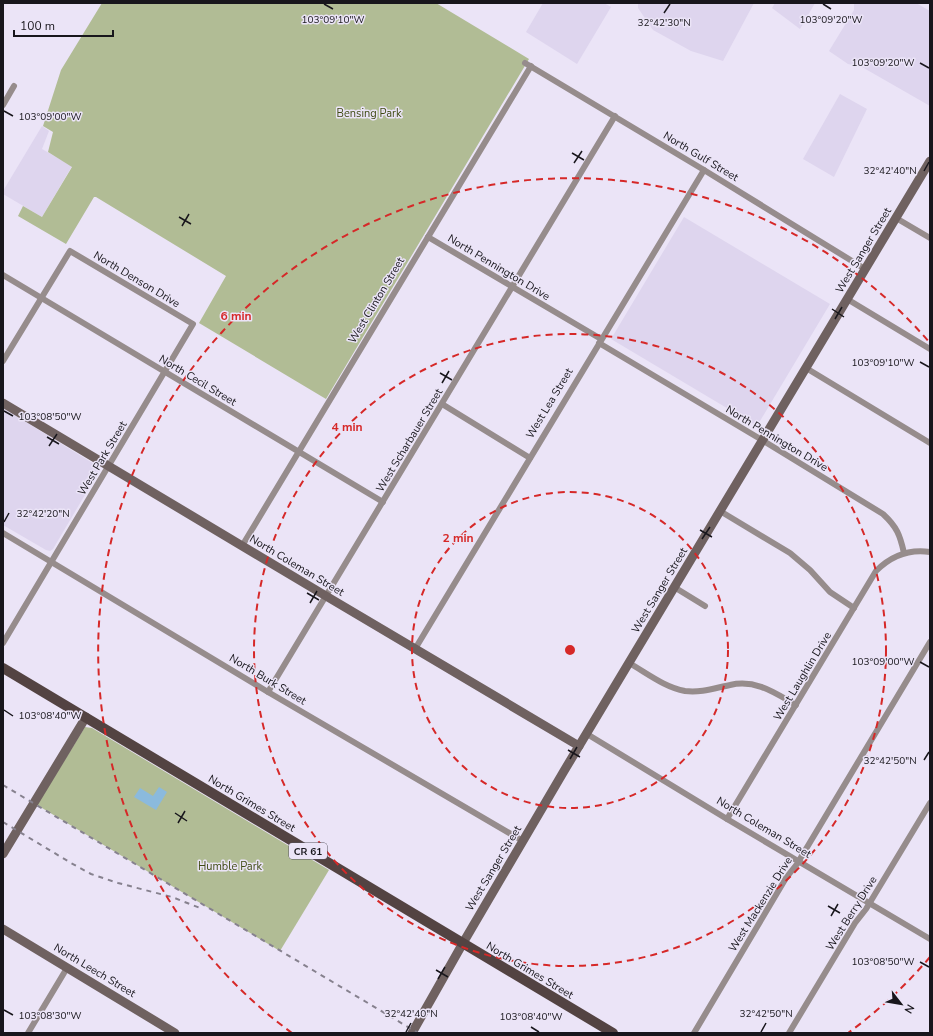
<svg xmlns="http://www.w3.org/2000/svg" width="933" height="1036" viewBox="0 0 933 1036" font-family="'Nunito Sans',sans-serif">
	<rect width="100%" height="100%" fill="#ebe4f7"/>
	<g fill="#ded5ee">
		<polygon points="543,3 604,3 611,7 577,64 526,32"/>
		<polygon points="638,3 754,3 723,61 691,51 653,30 638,8"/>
		<polygon points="775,3 815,3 800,29 772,8"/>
		<polygon points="854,3 916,3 930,11 930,106 862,67 848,64 829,51 854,10"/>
		<polygon points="840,94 867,109 834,177 803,159"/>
		<polygon points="42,126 49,131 42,149 72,166 42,217 3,194 3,191"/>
		<polygon points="684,217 830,304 757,426 611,339"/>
		<polygon points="3,408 99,467 99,471 53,549 50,551 46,550 3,525"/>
	</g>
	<g fill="#b1bc95">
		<polygon points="102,3 436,3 529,59 326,399 199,323 226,276 96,197 94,197 66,244 18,216 23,206 42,217 72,167 48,152 53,132 43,126 61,70"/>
		<polygon points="85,727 92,728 329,870 280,951 37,805"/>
	</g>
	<polygon fill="#8bbadd" points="159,787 167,792 156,810 134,797 140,788 153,796"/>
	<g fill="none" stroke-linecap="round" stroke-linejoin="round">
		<g stroke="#968c8c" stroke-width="6">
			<polyline points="525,63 704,170 865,269"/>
			<polyline points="3,105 14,86"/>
			<polyline points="896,218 930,238"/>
			<polyline points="428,237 601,339"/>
			<polyline points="3,275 383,502"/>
			<polyline points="847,299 930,349"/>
			<path d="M599,343L762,440L883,514C897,527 900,535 904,553"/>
			<polyline points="3,361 70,251 193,324 3,643"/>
			<polyline points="806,368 930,443"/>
			<polyline points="442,404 530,458"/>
			<polyline points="720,511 790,553 810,570 830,592 854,608"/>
			<polyline points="3,533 268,692 523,841"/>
			<polyline points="242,546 531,66"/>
			<polyline points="674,587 705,606"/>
			<polyline points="415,649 704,170"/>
			<path d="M629,663C647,673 664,687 685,691C701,693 715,688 730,685C756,679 775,693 796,705"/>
			<polyline points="268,692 615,116"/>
			<polyline points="587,734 727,819 930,939"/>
			<path d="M727,819L876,571C891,556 910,549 930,552"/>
			<polyline points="28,1033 67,968"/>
			<polyline points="694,1033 786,878 797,864 930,642"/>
			<polyline points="789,1033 855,923 866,909 930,803"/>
		</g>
		<g stroke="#6f6160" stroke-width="9">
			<polyline points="3,403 326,596 579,746"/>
			<polyline points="3,854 86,717"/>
			<polyline points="3,929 175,1033"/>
			<polyline points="412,1033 463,943 564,771 930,161"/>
		</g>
		<polyline stroke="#534342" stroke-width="10" points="3,668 613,1033"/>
		<g stroke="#86818e" stroke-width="2" stroke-dasharray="5 5" stroke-linecap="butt">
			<polyline points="3,785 418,1033"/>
			<polyline points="3,822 71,863 91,874 118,883 172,897 200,908"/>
		</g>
	</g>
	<path fill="none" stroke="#18161c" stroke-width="1.5" d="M324,4L333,9M823,4L831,9M664,13L670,4M920,63L929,68M4,111L13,116M572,153L584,160M574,163L582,151M924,171L929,162M179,217L191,224M182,226L189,214M832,309L844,317M835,319L842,307M920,362L929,367M440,373L452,380M442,383L449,371M4,411L13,416M47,437L59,444M49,446L57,434M4,522L9,513M700,530L712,537M702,539L710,527M307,593L319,600M310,603L317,591M920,662L929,667M4,710L13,716M568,750L580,757M570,759L577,747M924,760L929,752M175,813L187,821M178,823L185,811M828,906L840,913M831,916L838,904M920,962L929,967M436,970L448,977M438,979L445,967M4,1010L13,1015M531,1027L539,1032M406,1032L411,1023M761,1032L766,1023"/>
	<g fill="none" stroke="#d62828" stroke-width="2" stroke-dasharray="7 5">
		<circle cx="570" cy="650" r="158"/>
		<circle cx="570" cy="650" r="316"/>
		<path d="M930 957A473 473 0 0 1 848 1033M292 1033A473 473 0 1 1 930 343"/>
	</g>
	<g text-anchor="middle" stroke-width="3" stroke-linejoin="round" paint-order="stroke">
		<rect fill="#ebe4f7" stroke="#57545e" stroke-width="1" x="289" y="843" width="38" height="16" rx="3"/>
		<g font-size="10" font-weight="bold" fill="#18161c">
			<text x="308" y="855">CR 61</text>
		</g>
		<g font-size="11" fill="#3e4a11" stroke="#ebe4f7">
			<text x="369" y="117">Bensing Park</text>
			<text x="230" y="870">Humble Park</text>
		</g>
		<g font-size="11" fill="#18161c" stroke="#ebe4f7">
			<text transform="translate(701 156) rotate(31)" y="4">North Gulf Street</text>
			<text transform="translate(863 250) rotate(-59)" y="4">West Sanger Street</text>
			<text transform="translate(499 267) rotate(31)" y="4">North Pennington Drive</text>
			<text transform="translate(137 279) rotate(31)" y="4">North Denson Drive</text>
			<text transform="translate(376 300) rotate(-59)" y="4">West Clinton Street</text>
			<text transform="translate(198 380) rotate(31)" y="4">North Cecil Street</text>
			<text transform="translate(549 403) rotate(-59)" y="4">West Lea Street</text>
			<text transform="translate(777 438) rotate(31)" y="4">North Pennington Drive</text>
			<text transform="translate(409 440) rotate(-59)" y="4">West Scharbauer Street</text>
			<text transform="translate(102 458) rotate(-59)" y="4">West Park Street</text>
			<text transform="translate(297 565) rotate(31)" y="4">North Coleman Street</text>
			<text transform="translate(659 590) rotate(-59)" y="4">West Sanger Street</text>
			<text transform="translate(802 676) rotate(-59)" y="4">West Laughlin Drive</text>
			<text transform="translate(268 679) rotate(31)" y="4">North Burk Street</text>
			<text transform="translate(252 803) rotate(31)" y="4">North Grimes Street</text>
			<text transform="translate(764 827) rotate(31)" y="4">North Coleman Street</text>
			<text transform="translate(493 868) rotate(-59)" y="4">West Sanger Street</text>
			<text transform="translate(760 904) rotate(-58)" y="4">West Mackenzie Drive</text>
			<text transform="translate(851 913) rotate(-58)" y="4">West Berry Drive</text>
			<text transform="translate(95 970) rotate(31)" y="4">North Leech Street</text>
			<text transform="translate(530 970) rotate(31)" y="4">North Grimes Street</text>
		</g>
	</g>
	<g font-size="10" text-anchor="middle" fill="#18161c" stroke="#ebe4f7" stroke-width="3" stroke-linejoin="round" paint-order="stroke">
		<text x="333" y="23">103°09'10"W</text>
		<text x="831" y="23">103°09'20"W</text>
		<text x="664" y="26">32°42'30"N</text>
		<text x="883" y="66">103°09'20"W</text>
		<text x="50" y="120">103°09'00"W</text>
		<text x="890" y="174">32°42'40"N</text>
		<text x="883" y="366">103°09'10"W</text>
		<text x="50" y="420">103°08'50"W</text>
		<text x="43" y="517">32°42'20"N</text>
		<text x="883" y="665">103°09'00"W</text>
		<text x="50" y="719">103°08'40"W</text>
		<text x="890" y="764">32°42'50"N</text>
		<text x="883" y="965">103°08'50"W</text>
		<text x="411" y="1017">32°42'40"N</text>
		<text x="766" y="1017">32°42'50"N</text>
		<text x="50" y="1019">103°08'30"W</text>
		<text x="531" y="1020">103°08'40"W</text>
	</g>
	<circle cx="570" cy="650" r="6" fill="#d62828" stroke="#ebe4f7" stroke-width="2"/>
	<g font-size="12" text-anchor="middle" font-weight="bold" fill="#d62828" stroke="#ebe4f7" stroke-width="3" stroke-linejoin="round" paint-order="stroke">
		<text x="236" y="320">6 min</text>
		<text x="347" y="431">4 min</text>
		<text x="458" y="542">2 min</text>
	</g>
	<rect width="933" height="1036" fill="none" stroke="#18161c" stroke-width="8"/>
	<g transform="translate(901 1004) rotate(121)" stroke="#ebe4f7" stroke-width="3" paint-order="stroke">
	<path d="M0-3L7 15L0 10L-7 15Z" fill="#18161c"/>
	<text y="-6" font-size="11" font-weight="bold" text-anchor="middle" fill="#18161c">N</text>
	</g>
	<path d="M14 30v6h99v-6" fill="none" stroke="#18161c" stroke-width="2"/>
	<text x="20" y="30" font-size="12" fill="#18161c" stroke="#ebe4f7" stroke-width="3" paint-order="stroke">100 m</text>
</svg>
